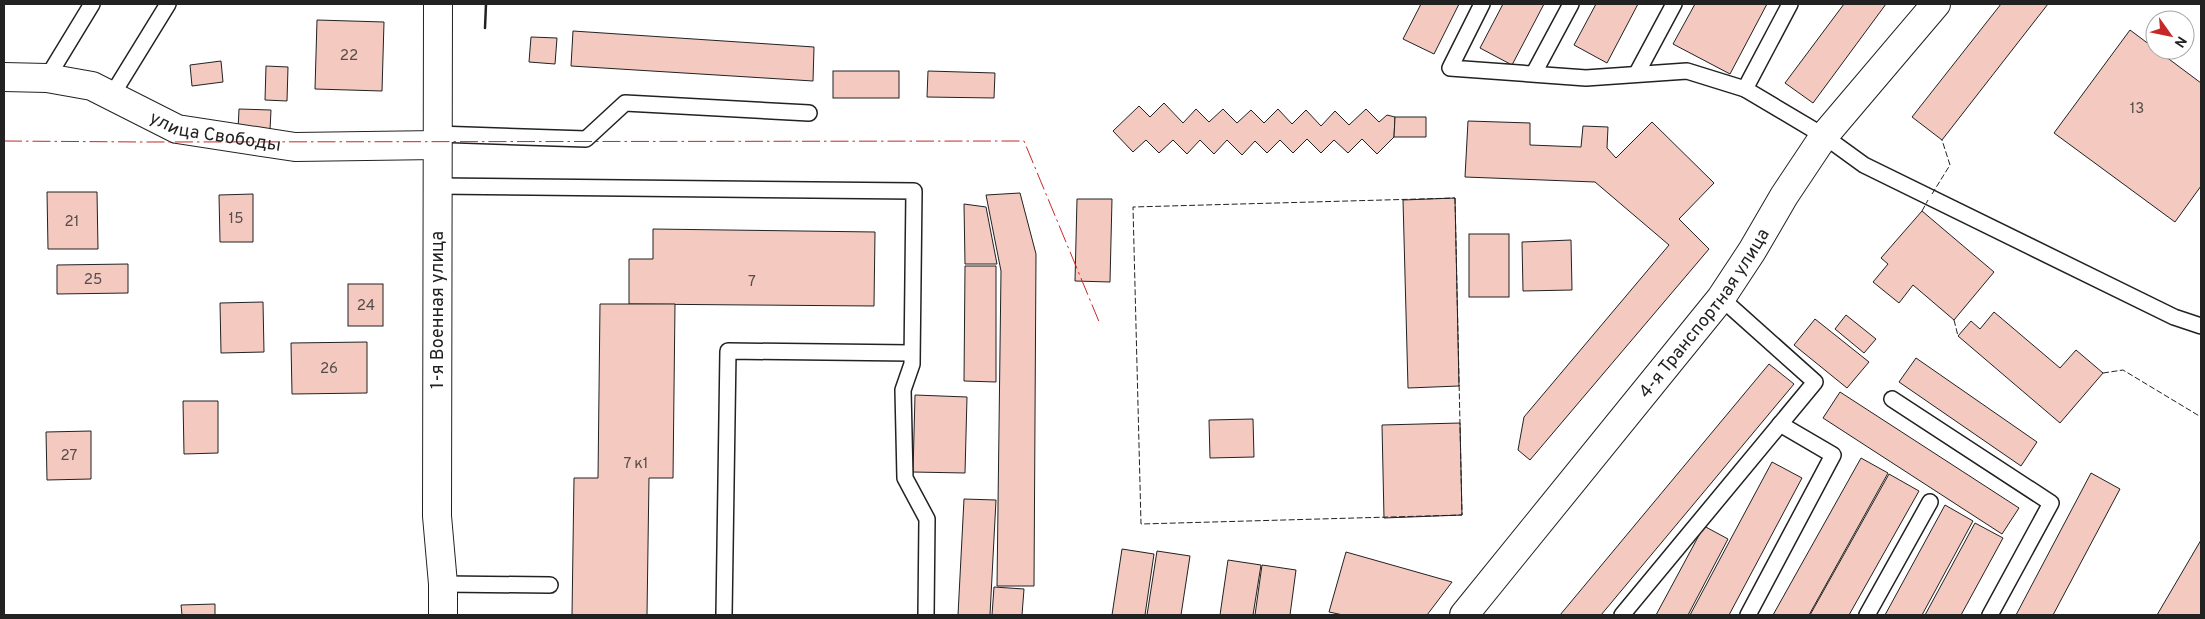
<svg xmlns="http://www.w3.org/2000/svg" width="2205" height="619" viewBox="0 0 2205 619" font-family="Overpass,sans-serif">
	<rect width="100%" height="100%" fill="#fff"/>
	<g fill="#f3c9c0" stroke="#222">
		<polygon points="1421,4 1459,4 1434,54 1403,39"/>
		<polygon points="1503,4 1544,4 1512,65 1480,48"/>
		<polygon points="1596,4 1638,4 1607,63 1574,45"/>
		<polygon points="1695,4 1767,4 1730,74 1673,44"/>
		<polygon points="1844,4 1886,4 1813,103 1785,83"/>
		<polygon points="2001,4 2048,4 1942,140 1912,117"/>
		<polygon points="317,20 384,22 382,91 315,89"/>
		<polygon points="2130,30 2201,83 2201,186 2175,222 2054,133"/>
		<polygon points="573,31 814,47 813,81 571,66"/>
		<polygon points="531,37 557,38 555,64 529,62"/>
		<polygon points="221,61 223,82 192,86 190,65"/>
		<polygon points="266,66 288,67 287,101 265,100"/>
		<rect x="833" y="71" width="66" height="27"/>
		<polygon points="928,71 995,73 994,98 927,97"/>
		<polygon points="1164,103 1183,123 1196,109 1209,122 1223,109 1237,123 1251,110 1264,123 1278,109 1292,124 1306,110 1321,126 1335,111 1349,125 1366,109 1379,122 1387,115 1395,117 1394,137 1377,154 1362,139 1348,153 1334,140 1321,153 1307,139 1293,153 1280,140 1267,153 1255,141 1242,155 1227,140 1214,154 1200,140 1187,154 1173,140 1159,153 1146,140 1133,152 1113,131 1139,106 1150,117"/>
		<polygon points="239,109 271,110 270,130 238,130"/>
		<polygon points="1395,117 1426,117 1426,137 1394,137"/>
		<polygon points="1468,121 1530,123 1530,145 1581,147 1583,126 1608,127 1607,148 1616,158 1652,122 1714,183 1679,219 1709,249 1530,460 1518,450 1524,417 1669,245 1595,182 1465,177"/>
		<polygon points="47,192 97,192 98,249 48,249"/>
		<polygon points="1020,193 1036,254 1034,586 997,586 1001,271 986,195"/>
		<polygon points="253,194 253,242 220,242 219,195"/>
		<polygon points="1455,198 1459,386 1408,388 1403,200"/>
		<polygon points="1077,199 1112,199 1110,282 1075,281"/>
		<polygon points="964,204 986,207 997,264 965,264"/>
		<polygon points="1922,211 1994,272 1954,320 1913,285 1899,303 1873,282 1888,264 1881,258"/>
		<polygon points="653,229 875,232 874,306 629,304 629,259 653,259"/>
		<rect x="1469" y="234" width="40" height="63"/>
		<polygon points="1571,240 1572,290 1523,291 1522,242"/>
		<polygon points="128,264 128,293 57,294 57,265"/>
		<polygon points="965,266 996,266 996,382 964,381"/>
		<rect x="348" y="284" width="35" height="42"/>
		<polygon points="263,302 264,352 221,353 220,303"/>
		<polygon points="600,304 675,304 673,478 649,478 647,615 572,615 574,478 598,478"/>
		<polygon points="1994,312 2060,368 2076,350 2103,373 2060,423 1958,336 1971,321 1980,329"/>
		<polygon points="1846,315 1876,339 1864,353 1835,329"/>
		<polygon points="1815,319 1869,362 1847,388 1794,345"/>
		<polygon points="367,342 367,393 292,394 291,343"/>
		<polygon points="1916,358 2037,442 2021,466 1899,382"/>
		<polygon points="1769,364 1794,384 1601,615 1560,615"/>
		<polygon points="1840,392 2019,508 2002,534 1823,418"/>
		<polygon points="915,395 967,397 965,473 913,472"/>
		<polygon points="183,401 218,401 218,453 184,454"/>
		<polygon points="1253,419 1254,457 1210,458 1209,420"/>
		<polygon points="1460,423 1462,515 1384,518 1382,425"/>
		<polygon points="91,431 91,479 47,480 46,432"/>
		<polygon points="1861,458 1888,473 1809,615 1773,615"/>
		<polygon points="1772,462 1802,478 1729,615 1690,615"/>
		<polygon points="2091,473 2120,489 2053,615 2016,615"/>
		<polygon points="1889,474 1919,491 1849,615 1810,615"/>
		<polygon points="964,499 996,500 990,615 958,615"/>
		<polygon points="1945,505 1973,521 1922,615 1885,615"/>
		<polygon points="1975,523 2003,538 1961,615 1925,615"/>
		<polygon points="1704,526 1728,539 1688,615 1656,615"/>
		<polygon points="2201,540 2201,615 2157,615"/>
		<polygon points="1122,549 1154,554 1145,615 1112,615"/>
		<polygon points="1157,551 1190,556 1181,615 1147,615"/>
		<polygon points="1346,552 1452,582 1427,615 1343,615 1329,612"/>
		<polygon points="1228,560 1261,565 1253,615 1220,615"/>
		<polygon points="1262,565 1296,570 1290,615 1255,615"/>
		<polygon points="994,587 1024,589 1022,615 992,615"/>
		<polygon points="215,604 215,615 182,615 181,605"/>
	</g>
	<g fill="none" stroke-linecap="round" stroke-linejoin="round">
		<defs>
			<g id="lane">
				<polyline points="1482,4 1450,68 1586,78 1687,71 1745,89 1824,136 1864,165 2174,317 2201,326"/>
				<polyline points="1534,73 1571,4"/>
				<polyline points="1637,73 1674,4"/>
				<polyline points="47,78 92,4"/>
				<polyline points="1745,89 1790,4"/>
				<polyline points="112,95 168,4"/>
				<polyline points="437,134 586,139 625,103 809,113"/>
				<polyline points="437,186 914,191 912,364 903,390 905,478 927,519 926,615"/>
				<polyline points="1892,399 2051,503 1990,615"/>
				<polyline points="443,584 550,585"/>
				<polyline points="724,615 728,351 911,353"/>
				<polyline points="1622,615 1815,382 1721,298"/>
				<polyline points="1748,615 1833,455 1780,424"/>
				<polyline points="1867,615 1930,502"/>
			</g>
			<g id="street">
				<polyline points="438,4 437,516 443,584 443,615"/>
				<path id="s1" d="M4,77L47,78L92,86L177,129L295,147L437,145"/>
				<path id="s2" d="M1464,615L1721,298L1752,251L1784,196L1824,136L1936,4"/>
			</g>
		</defs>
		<use href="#lane" stroke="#222" stroke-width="18"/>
		<use href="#street" stroke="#222" stroke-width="30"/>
		<use href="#lane" stroke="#fff" stroke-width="15"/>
		<use href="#street" stroke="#fff" stroke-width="28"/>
		<g stroke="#222" stroke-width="1" stroke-dasharray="6 2.5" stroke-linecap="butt">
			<polyline points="1932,194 1950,165 1942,140"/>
			<polygon points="1455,198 1462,515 1141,524 1133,207"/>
			<polyline points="1922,211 1928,200"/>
			<polyline points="1954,320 1958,336"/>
			<polyline points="2103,373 2123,370 2201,417"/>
		</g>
		<polyline stroke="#222" stroke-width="2.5" points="485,28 486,4"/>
		<polyline stroke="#c62828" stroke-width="1" stroke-dasharray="18 4 2.5 4" stroke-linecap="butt" points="4,141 143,142 1024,141 1100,324"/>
	</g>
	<g text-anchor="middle" stroke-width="4" stroke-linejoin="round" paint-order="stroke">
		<g font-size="15" fill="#564c4a">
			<text x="349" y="60">22</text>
			<text x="2137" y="113">13</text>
			<text x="236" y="223">15</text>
			<text x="72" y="226">21</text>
			<text x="93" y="284">25</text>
			<text x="752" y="286">7</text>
			<text x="366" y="310">24</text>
			<text x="329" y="373">26</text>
			<text x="69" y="460">27</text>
			<text x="636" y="468">7 к1</text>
		</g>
		<g font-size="18" fill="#222" stroke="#fff">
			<text dy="6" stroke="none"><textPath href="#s1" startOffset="222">улица Свободы</textPath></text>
			<text transform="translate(437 310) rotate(-90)" y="6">1-я Военная улица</text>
			<text dy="6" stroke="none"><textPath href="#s2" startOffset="386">4-я Транспортная улица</textPath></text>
		</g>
	</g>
	<rect width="2205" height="619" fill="none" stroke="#222222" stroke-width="10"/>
	<g transform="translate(2170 35) rotate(123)"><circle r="24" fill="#ffffff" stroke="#a7a7a7"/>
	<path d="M0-4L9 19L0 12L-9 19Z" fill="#c62828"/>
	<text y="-8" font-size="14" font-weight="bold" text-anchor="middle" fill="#222222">N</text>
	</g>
</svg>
